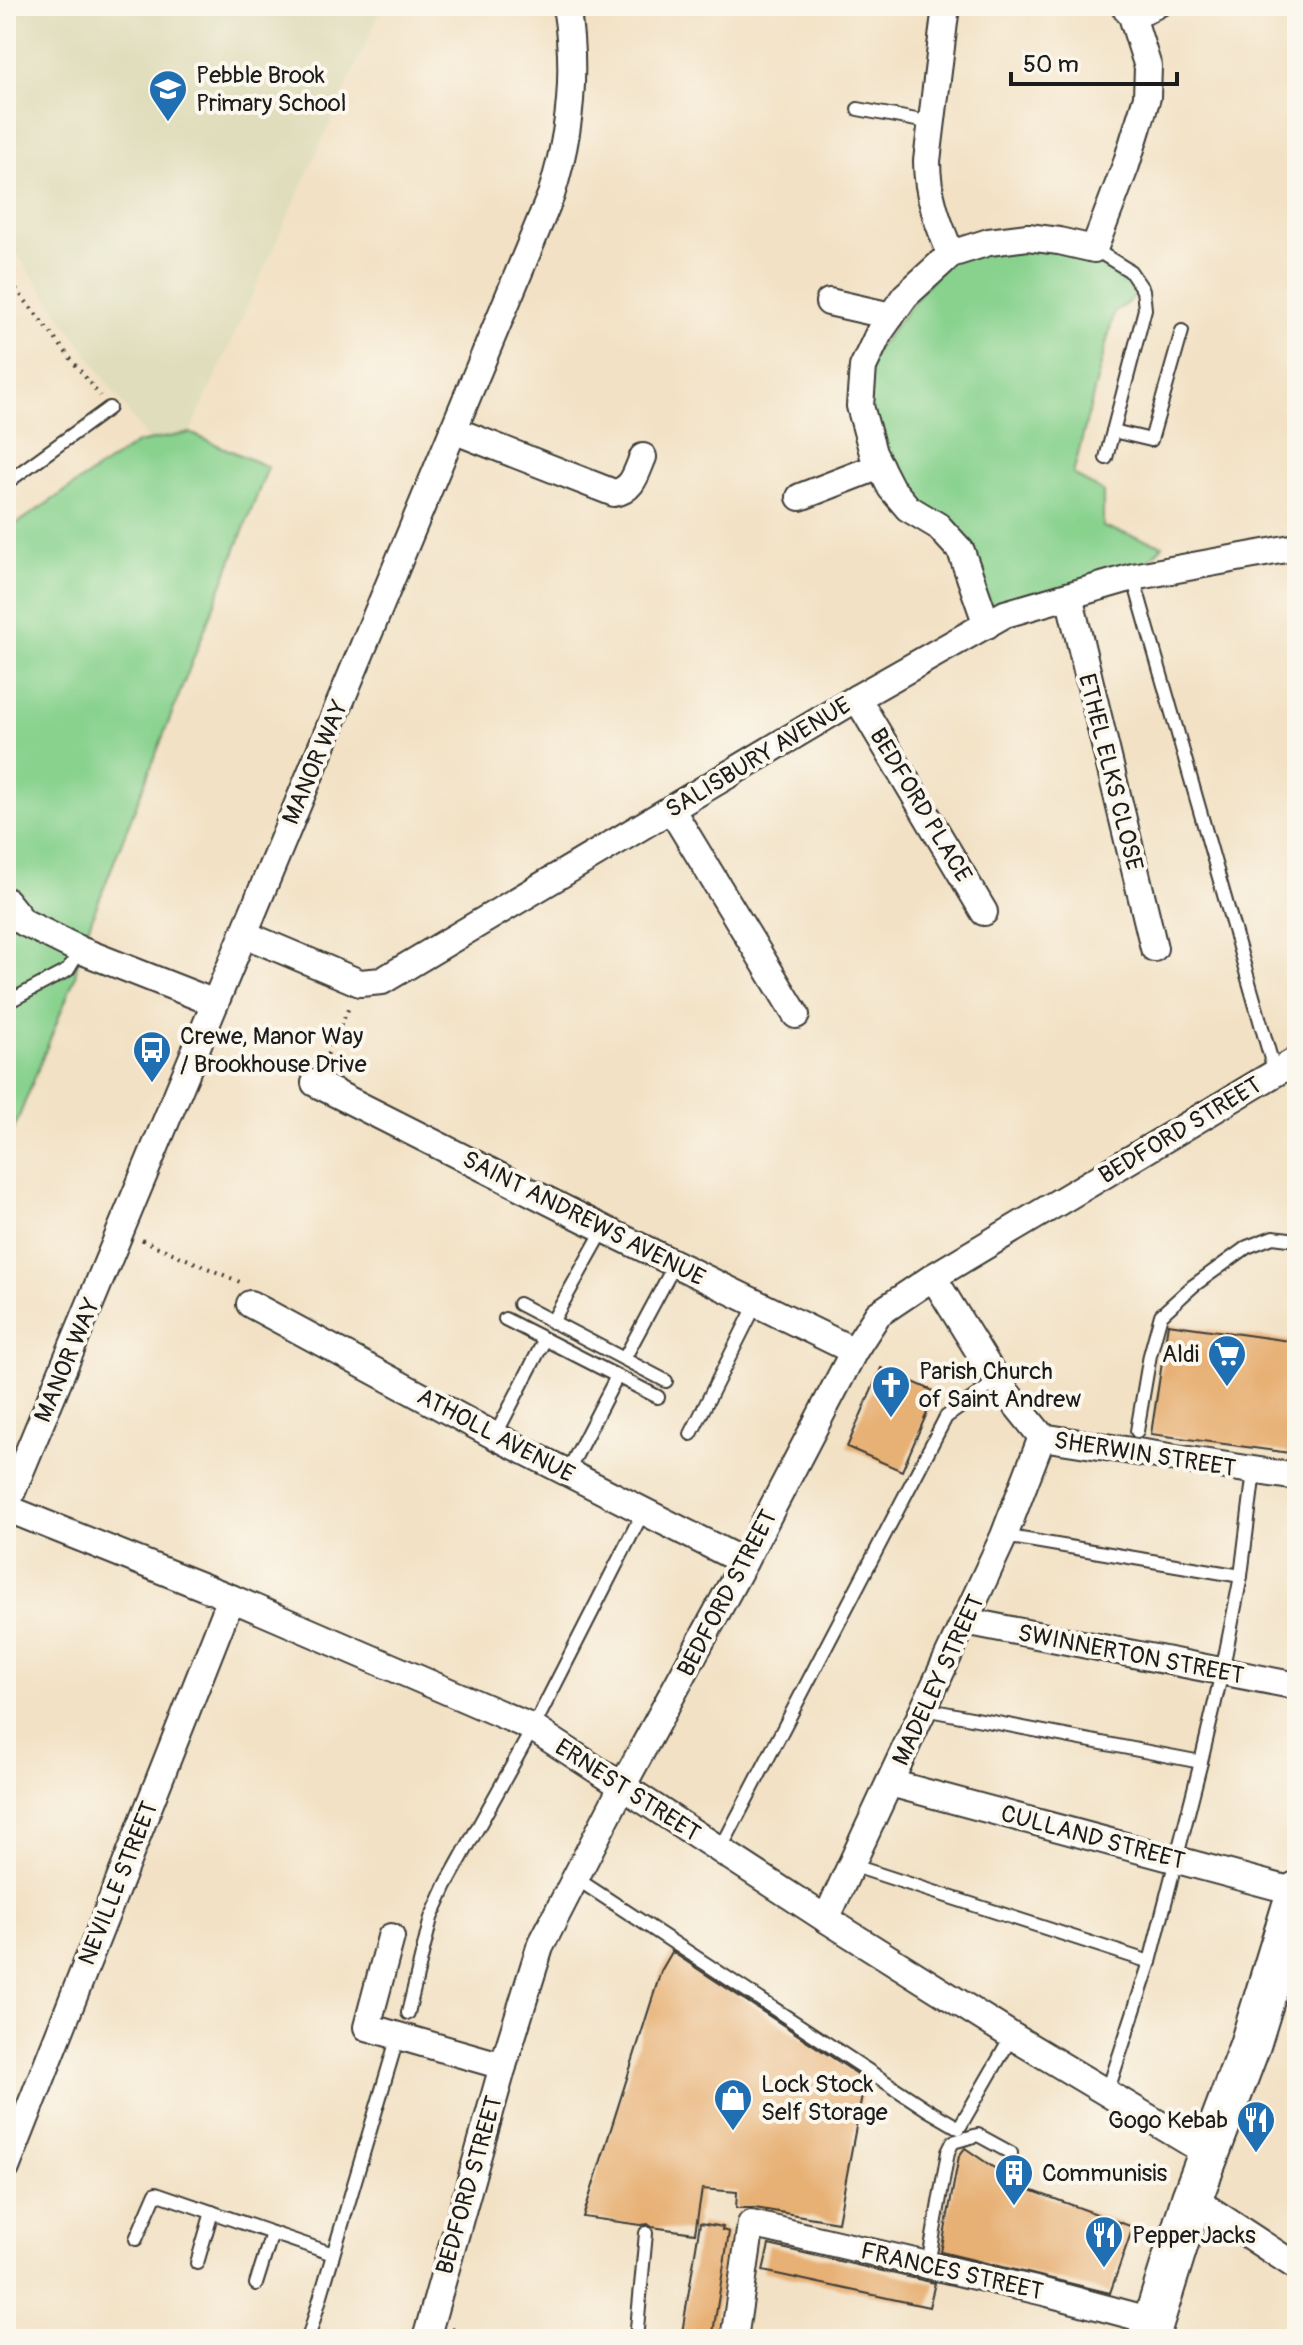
<svg xmlns="http://www.w3.org/2000/svg" width="1303" height="2345" viewBox="0 0 1303 2345" font-family="Pangolin,sans-serif">
	<rect width="100%" height="100%" fill="#fbf7ec"/>
	<filter id="ink" filterUnits="userSpaceOnUse"><feTurbulence type="fractalNoise" baseFrequency=".0125" numOctaves="2"/><feDisplacementMap in="SourceGraphic" scale="16" xChannelSelector="R" yChannelSelector="G"/><feConvolveMatrix kernelMatrix="1 2 1 2 8 2 1 2 1" color-interpolation-filters="sRGB"/></filter>
	<filter id="wash" filterUnits="userSpaceOnUse"><feTurbulence type="fractalNoise" baseFrequency=".006" numOctaves="4" result="noise"/><feDisplacementMap in="SourceGraphic" scale="32" xChannelSelector="R" yChannelSelector="G"/><feGaussianBlur stdDeviation="1.8" result="paint"/><feColorMatrix in="noise" values="0 0 0 0 0 0 0 0 0 0 0 0 0 0 0 0 0 1.4 0 .05"/><feComposite in="paint" operator="in"/></filter>
	<g filter="url(#wash)">
		<rect width="100%" height="100%" fill="#f2e1c4"/>
		<polygon fill="#dfddbb" points="6,6 383,6 190,433 149,441 6,239"/>
		<g fill="#88d28e" stroke="#527755" stroke-width="2">
			<polygon points="1028,237 1094,249 1143,290 1114,313 1073,474 1103,492 1103,527 1163,545 1133,577 987,625 961,551 880,466 863,367 951,254"/>
			<polygon points="190,433 268,467 80,949 75,977 6,1149 6,531 137,443"/>
		</g>
		<g id="blocks">
			<g fill="#e7b074">
				<polygon points="1168,1324 1297,1342 1297,1454 1151,1434"/>
				<polygon points="881,1368 936,1392 902,1471 847,1447"/>
				<polygon points="672,1952 865,2079 838,2222 755,2208 736,2208 737,2192 702,2189 695,2233 652,2227 648,2224 641,2225 583,2217 661,1971"/>
				<polygon points="965,2148 1022,2187 1133,2227 1110,2293 941,2252 959,2156"/>
				<polygon points="700,2223 723,2227 722,2230 729,2232 725,2258 712,2339 681,2339"/>
				<polygon points="769,2245 935,2283 929,2307 763,2271"/>
			</g>
		</g>
	</g>
	<g filter="url(#ink)">
		<use href="#blocks" fill-opacity="0" stroke="#3c3a35" stroke-width="2"/>
		<g fill="none" stroke-linecap="round" stroke-linejoin="round">
			<defs>
				<g id="service">
					<polyline points="1135,24 1168,6"/>
					<polyline points="858,109 932,123"/>
					<polyline points="1094,249 1130,271 1143,290 1145,309 1106,458"/>
					<polyline points="1113,431 1151,440 1182,331"/>
					<polyline points="6,483 109,408"/>
					<polyline points="1133,577 1275,1073"/>
					<polyline points="6,1003 68,970 80,950"/>
					<polyline points="519,1304 666,1381"/>
					<polyline points="505,1319 658,1397"/>
					<polyline points="552,1322 604,1229"/>
					<polyline points="624,1359 675,1264"/>
					<polyline points="1137,1431 1150,1355 1161,1315 1193,1286 1247,1247 1273,1237 1297,1240"/>
					<polyline points="691,1434 756,1304"/>
					<polyline points="495,1436 545,1339"/>
					<polyline points="567,1473 617,1376"/>
					<polyline points="1004,1536 1241,1576"/>
					<polyline points="924,1709 1201,1762"/>
					<polyline points="720,1850 946,1417 997,1381"/>
					<polyline points="851,1865 1150,1962"/>
					<polyline points="577,1879 928,2110 959,2128 1012,2036"/>
					<polyline points="408,2013 431,1918 446,1885 533,1728 643,1512"/>
					<polyline points="1107,2093 1150,1962 1201,1762 1222,1672 1241,1576 1254,1471"/>
					<polyline points="136,2239 156,2193 333,2254"/>
					<polyline points="197,2263 212,2212"/>
					<polyline points="928,2265 948,2152 953,2142 978,2135 1011,2153"/>
					<polyline points="256,2284 272,2233"/>
					<polyline points="308,2339 398,2036"/>
					<polyline points="636,2339 646,2233"/>
				</g>
				<g id="minor">
					<path d="M946,6L927,161C927,195 938,223 951,254"/>
					<polyline points="829,302 891,316"/>
					<path d="M453,430L614,493C633,490 636,473 643,457"/>
					<polyline points="800,497 880,466"/>
					<polyline points="1069,596 1154,948"/>
					<polyline points="987,625 961,551 938,526 908,508 891,488 873,453 860,406 863,367 879,333 905,296 951,254 989,242 1028,237 1059,241 1094,249 1126,165 1147,97 1148,67 1132,16 1124,6"/>
					<polyline points="857,698 984,912"/>
					<polyline points="671,809 796,1015"/>
					<polyline points="6,901 23,922 80,950 215,1003"/>
					<polyline points="244,934 360,983 382,981 857,698 1005,614 1133,577 1297,547"/>
					<polyline points="315,1083 604,1229 854,1351"/>
					<polyline points="933,1277 997,1381 1042,1437 1297,1477"/>
					<polyline points="250,1304 495,1436 744,1562"/>
					<path d="M6,1506L551,195C571,132 577,71 566,6"/>
					<polyline points="6,1508 231,1598 533,1728 826,1919 1012,2036 1209,2154"/>
					<polyline points="965,1621 1297,1686"/>
					<polyline points="890,1783 1297,1892"/>
					<polyline points="826,1919 1004,1536 1042,1437"/>
					<polyline points="391,1937 367,2027 503,2066"/>
					<polyline points="6,2168 231,1598"/>
					<polyline points="1192,2198 1297,2267"/>
					<polyline points="426,2339 503,2066 540,1947 623,1785 744,1562 854,1351 878,1314 933,1277 1297,1060"/>
					<polyline points="734,2339 751,2224 1044,2292 1153,2321"/>
				</g>
				<polyline id="primary" points="1148,2339 1192,2198 1250,2045 1297,1892"/>
			</defs>
			<use href="#service" stroke="#3c3a35" stroke-width="16"/>
			<use href="#minor" stroke="#3c3a35" stroke-width="30"/>
			<use href="#primary" stroke="#3c3a35" stroke-width="44"/>
			<g stroke="#3c3a35" stroke-width="4" stroke-dasharray="2 6" stroke-linecap="butt">
				<polyline points="6,276 100,396"/>
				<polyline points="324,1062 350,1005"/>
				<polyline points="142,1240 240,1282"/>
				<polyline points="452,2329 492,2339"/>
			</g>
			<use href="#service" stroke="#fff" stroke-width="12"/>
			<use href="#minor" stroke="#fff" stroke-width="26"/>
			<use href="#primary" stroke="#fff" stroke-width="40"/>
		</g>
	</g>
	<defs>
		<symbol id="school-pin" viewBox="-11 -11 22 30"><path d="M0 17L-7.5 6A9.5 9.5 0 1 1 7.5 6Z" fill="#1f6fb2" stroke="#fbf7ec"/><path d="M0-5L7-2L0 1L-7-2ZM-4 1L0 2.5L4 1V4Q0 6-4 4Z" fill="#fff"/></symbol>
		<symbol id="bus-pin" viewBox="-11 -11 22 30"><path d="M0 17L-7.5 6A9.5 9.5 0 1 1 7.5 6Z" fill="#1f6fb2" stroke="#fbf7ec"/><path d="M-5-6H5V4H4V6H2V4H-2V6H-4V4H-5ZM-3.5-4V0h7V-4ZM-3.5 1.2v1.5H-2V1.2ZM2 1.2v1.5H3.5V1.2Z" fill="#fff"/></symbol>
		<symbol id="supermarket-pin" viewBox="-11 -11 22 30"><path d="M0 17L-7.5 6A9.5 9.5 0 1 1 7.5 6Z" fill="#1f6fb2" stroke="#fbf7ec"/><path d="M-6-5.5h2.5l.6 2H6L4.5 2H-2.5L-4.4-4H-6ZM-1.5 3.2a1.3 1.3 0 1 0 .1 0ZM3 3.2a1.3 1.3 0 1 0 .1 0Z" fill="#fff"/></symbol>
		<symbol id="church-pin" viewBox="-11 -11 22 30"><path d="M0 17L-7.5 6A9.5 9.5 0 1 1 7.5 6Z" fill="#1f6fb2" stroke="#fbf7ec"/><path d="M-1.2-6h2.4v3.5h3.3v2.4h-3.3V6h-2.4V-.1h-3.3v-2.4h3.3Z" fill="#fff"/></symbol>
		<symbol id="shop-pin" viewBox="-11 -11 22 30"><path d="M0 17L-7.5 6A9.5 9.5 0 1 1 7.5 6Z" fill="#1f6fb2" stroke="#fbf7ec"/><path d="M-5-2.5h2.3a2.7 3.5 0 0 1 5.4 0H5L5.5 6h-11ZM-1.5-2.5h3a1.5 2.3 0 0 0-3 0Z" fill="#fff"/></symbol>
		<symbol id="restaurant-pin" viewBox="-11 -11 22 30"><path d="M0 17L-7.5 6A9.5 9.5 0 1 1 7.5 6Z" fill="#1f6fb2" stroke="#fbf7ec"/><path d="M-5-6h1v4h1v-4h1v4h1v-4h1v5L-1.5 .5V6h-2V.5L-5-1ZM5-6V6H3V1.5H1.5Q1.5-4 5-6Z" fill="#fff"/></symbol>
		<symbol id="building-pin" viewBox="-11 -11 22 30"><path d="M0 17L-7.5 6A9.5 9.5 0 1 1 7.5 6Z" fill="#1f6fb2" stroke="#fbf7ec"/><path d="M-4-6H4V6H1V3H-1V6H-4ZM-2.5-4.3h1.7v1.8h-1.7ZM.8-4.3h1.7v1.8H.8ZM-2.5-1h1.7V.8h-1.7ZM.8-1h1.7V.8H.8Z" fill="#fff"/></symbol>
	</defs>
	<g fill-rule="evenodd">
		<use href="#school-pin" x="146" y="67" width="44" height="60"/>
		<use href="#bus-pin" x="130" y="1028" width="44" height="60"/>
		<use href="#supermarket-pin" x="1205" y="1332" width="44" height="60"/>
		<use href="#church-pin" x="869" y="1363" width="44" height="60"/>
		<use href="#shop-pin" x="711" y="2076" width="44" height="60"/>
		<use href="#restaurant-pin" x="1234" y="2098" width="44" height="60"/>
		<use href="#building-pin" x="992" y="2151" width="44" height="60"/>
		<use href="#restaurant-pin" x="1082" y="2213" width="44" height="60"/>
	</g>
	<g text-anchor="middle" stroke-width="8" stroke-linejoin="round" paint-order="stroke">
		<g font-size="24" fill="#1c1c1c" stroke="#fbf7ec" text-anchor="start">
			<text x="196" y="83">Pebble Brook<tspan x="196" dy="28">Primary School</tspan></text>
			<text x="180" y="1044">Crewe, Manor Way<tspan x="180" dy="28">/ Brookhouse Drive</tspan></text>
			<text x="1199" y="1362" text-anchor="end">Aldi</text>
			<text x="919" y="1379">Parish Church<tspan x="919" dy="28">of Saint Andrew</tspan></text>
			<text x="761" y="2092">Lock Stock<tspan x="761" dy="28">Self Storage</tspan></text>
			<text x="1228" y="2128" text-anchor="end">Gogo Kebab</text>
			<text x="1042" y="2181">Communisis</text>
			<text x="1132" y="2243">PepperJacks</text>
		</g>
		<g font-size="24" fill="#1c1c1c" stroke="#fbf7ec">
			<text transform="translate(758 757) rotate(-31)" y="8">SALISBURY AVENUE</text>
			<text transform="translate(315 762) rotate(-67)" y="8">MANOR WAY</text>
			<text transform="translate(1111 772) rotate(76)" y="8">ETHEL ELKS CLOSE</text>
			<text transform="translate(921 805) rotate(59)" y="8">BEDFORD PLACE</text>
			<text transform="translate(1180 1130) rotate(-31)" y="8">BEDFORD STREET</text>
			<text transform="translate(584 1218) rotate(27)" y="8">SAINT ANDREWS AVENUE</text>
			<text transform="translate(67 1360) rotate(-67)" y="8">MANOR WAY</text>
			<text transform="translate(496 1435) rotate(28)" y="8">ATHOLL AVENUE</text>
			<text transform="translate(1145 1454) rotate(9)" y="8">SHERWIN STREET</text>
			<text transform="translate(727 1593) rotate(-62)" y="8">BEDFORD STREET</text>
			<text transform="translate(1131 1654) rotate(11)" y="8">SWINNERTON STREET</text>
			<text transform="translate(938 1680) rotate(-65)" y="8">MADELEY STREET</text>
			<text transform="translate(628 1790) rotate(33)" y="8">ERNEST STREET</text>
			<text transform="translate(1093 1837) rotate(15)" y="8">CULLAND STREET</text>
			<text transform="translate(118 1883) rotate(-68)" y="8">NEVILLE STREET</text>
			<text transform="translate(469 2185) rotate(-74)" y="8">BEDFORD STREET</text>
			<text transform="translate(952 2271) rotate(13)" y="8">FRANCES STREET</text>
		</g>
	</g>
	<rect width="1303" height="2345" fill="none" stroke="#fbf7ec" stroke-width="32"/>
	<path d="M1011 72v12h166v-12" fill="none" stroke="#1c1c1c" stroke-width="4"/>
	<text x="1023" y="72" font-size="24" fill="#1c1c1c" stroke="#fbf7ec" stroke-width="6" paint-order="stroke">50 m</text>
</svg>
